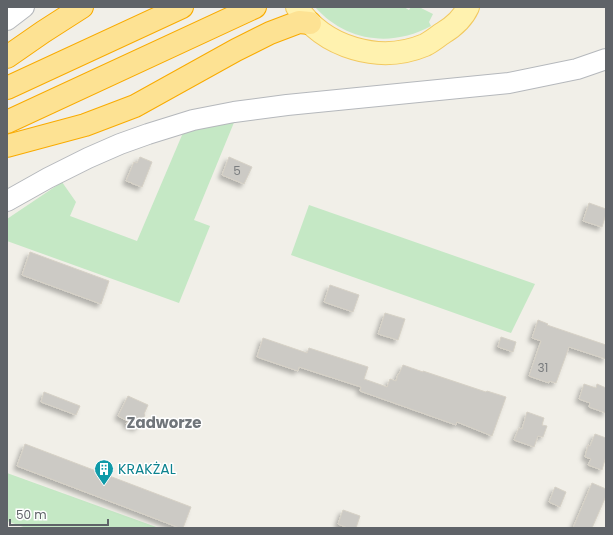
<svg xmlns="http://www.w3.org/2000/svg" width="613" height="535" viewBox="0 0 613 535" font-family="Poppins,sans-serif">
	<defs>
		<filter id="shadow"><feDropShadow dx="-3.5" dy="3.5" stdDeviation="2" flood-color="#0004"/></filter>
	</defs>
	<rect width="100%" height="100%" fill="#f1efe8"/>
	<g fill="#c5e8c5">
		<path d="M315,7H404L409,10L411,7H419L433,14L429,22L431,26C391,48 345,41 315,7Z"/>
		<polygon points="235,120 194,220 210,226 179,303 7,241 7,219 62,182 76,202 70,216 137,241 188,121"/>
		<polygon points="309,205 535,284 511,333 291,255"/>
		<polygon points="7,473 159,528 26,528 7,521"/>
	</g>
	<g fill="#cccac5" stroke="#d6d1c6" filter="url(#shadow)">
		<polygon points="140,157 152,162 142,187 131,183 132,183 126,181 134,162 137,163"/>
		<polygon points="229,157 252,167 244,184 222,175"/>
		<polygon points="589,203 606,209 606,214 602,227 583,221"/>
		<polygon points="30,252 109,281 101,304 22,275"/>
		<polygon points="330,285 359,295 353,312 324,302"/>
		<polygon points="385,313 405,319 398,340 378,334"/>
		<polygon points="538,320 548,324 547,325 606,345 606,359 569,347 556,383 549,381 549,383 529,376 541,341 532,338"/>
		<polygon points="501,337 516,342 513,352 498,347"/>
		<polygon points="263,338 307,353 309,348 368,367 364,379 387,387 390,379 396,381 398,374 399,374 403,365 423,372 423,371 486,392 487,391 506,397 492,436 457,422 456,425 360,391 361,387 299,367 298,371 257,357"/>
		<polygon points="584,384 596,388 597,384 606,388 606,413 589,407 590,403 579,399"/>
		<polygon points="44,392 80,406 76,415 41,402"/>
		<polygon points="128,396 148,405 144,414 145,415 140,425 139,424 137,428 126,424 128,421 118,416"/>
		<polygon points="527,412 544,418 542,425 547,426 543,437 538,436 534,447 514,440 519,428 522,429"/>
		<polygon points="595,434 606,438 606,456 602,470 588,465 591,459 585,457 588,445 590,446"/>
		<polygon points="25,444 191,507 183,528 180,528 17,466"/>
		<polygon points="592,483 606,489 606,496 592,528 573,528"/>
		<polygon points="555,487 566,492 560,507 549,502"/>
		<polygon points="343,510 360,516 356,528 348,528 338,524"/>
	</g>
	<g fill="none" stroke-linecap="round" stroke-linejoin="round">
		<defs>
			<g id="minor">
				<polyline points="7,20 24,7"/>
				<polyline points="7,201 48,178 88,158 120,144 148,134 193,120 234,112 287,105 509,83 577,69 606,59"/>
			</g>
			<path id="major" d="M297,7C324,48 380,64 425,45C431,42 437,37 443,33C453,27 463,18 468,7"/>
			<g id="highway">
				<polyline points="7,57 43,32 82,7"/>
				<polyline points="7,88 182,7"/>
				<polyline points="7,122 255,7"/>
				<polyline points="7,146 85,125 135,106 236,50 270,33 299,22 310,23"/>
			</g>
		</defs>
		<use href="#minor" stroke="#b5b8bc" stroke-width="22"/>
		<use href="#major" stroke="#f2c960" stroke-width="24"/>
		<use href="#highway" stroke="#f9ab00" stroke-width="24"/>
		<use href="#minor" stroke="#fff" stroke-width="20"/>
		<use href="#major" stroke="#fff2af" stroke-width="22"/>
		<use href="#highway" stroke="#fde293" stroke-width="22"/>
	</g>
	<defs>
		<symbol id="building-pin" viewBox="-11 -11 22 30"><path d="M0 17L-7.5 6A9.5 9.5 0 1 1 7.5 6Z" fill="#0f9aa8" stroke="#fff"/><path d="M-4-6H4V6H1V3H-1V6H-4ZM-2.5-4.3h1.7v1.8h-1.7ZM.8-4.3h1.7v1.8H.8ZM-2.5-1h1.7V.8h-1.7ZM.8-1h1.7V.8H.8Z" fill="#fff"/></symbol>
	</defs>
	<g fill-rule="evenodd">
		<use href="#building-pin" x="93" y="458" width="22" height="30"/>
	</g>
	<g text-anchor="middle" stroke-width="3" stroke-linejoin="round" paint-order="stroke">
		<g font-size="12" fill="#7a7d7f">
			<text x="237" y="175">5</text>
			<text x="543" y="372">31</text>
		</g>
		<g font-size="14" fill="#0d838f" stroke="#fff" text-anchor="start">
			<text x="118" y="474">KRAKŻAL</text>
		</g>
		<g font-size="15" font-weight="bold" fill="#70757a" stroke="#fff">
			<text x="164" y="428">Zadworze</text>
		</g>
	</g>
	<rect width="613" height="535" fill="none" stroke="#5f6368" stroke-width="16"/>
	<path d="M10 519v6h98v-6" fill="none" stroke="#5f6368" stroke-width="2"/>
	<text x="16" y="519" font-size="12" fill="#5f6368" stroke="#ffffff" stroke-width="3" paint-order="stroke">50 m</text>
</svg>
